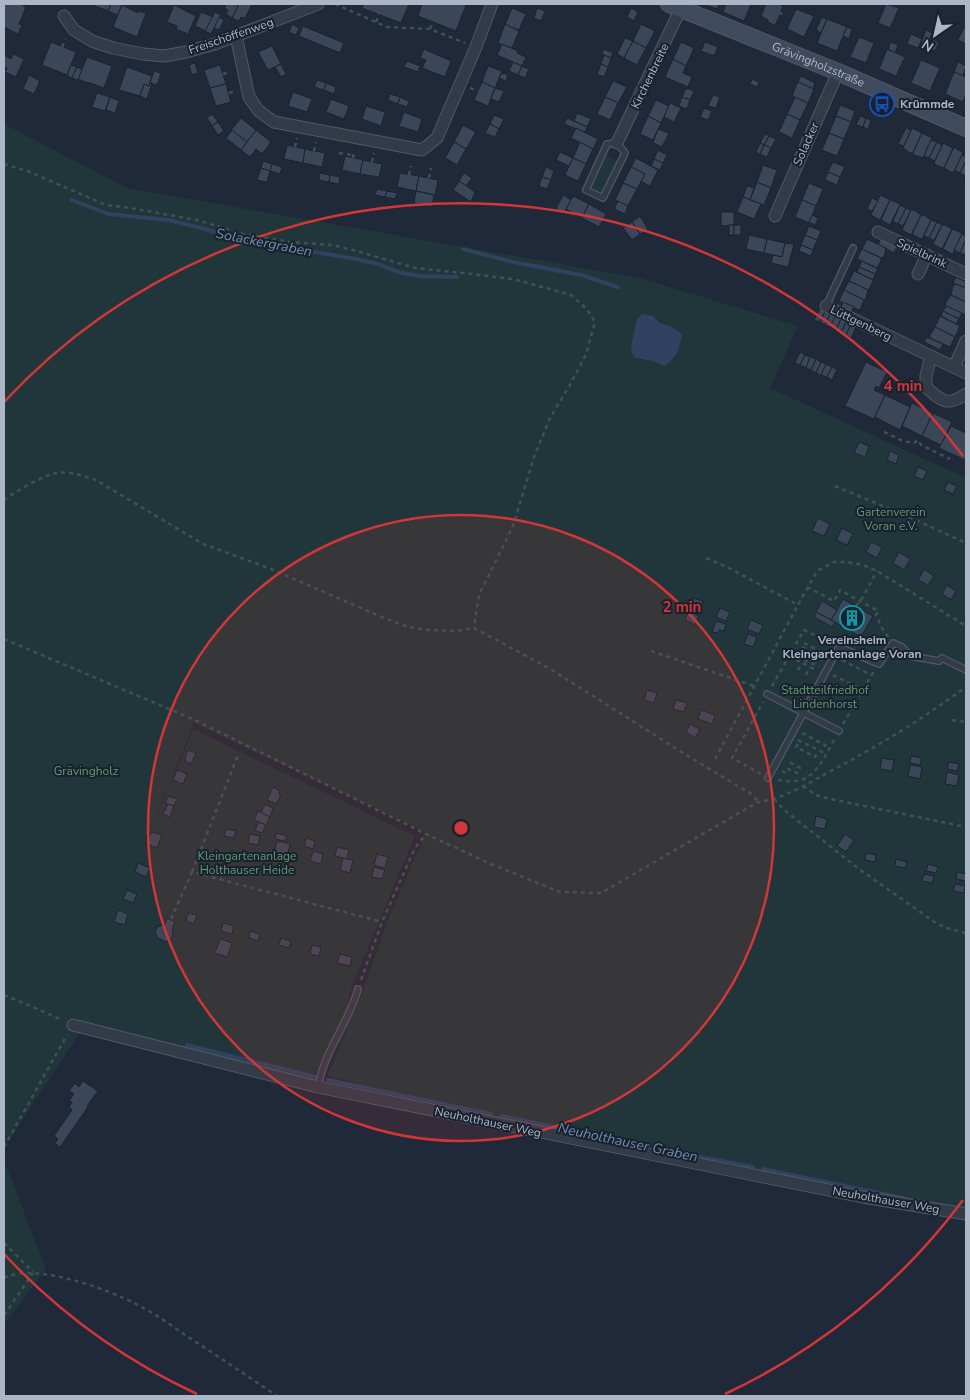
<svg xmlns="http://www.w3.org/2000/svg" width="970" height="1400" viewBox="0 0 970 1400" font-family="'Nunito Sans',sans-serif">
	<rect width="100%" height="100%" fill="#1f2939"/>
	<g fill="#21363a" fill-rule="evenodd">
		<path d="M4,124L127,188L640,278L798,326L770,388L966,478V1214L526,1126L327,1076L358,1004L387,922L426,832L192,722L191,725L193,726L130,880L193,729L415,836L355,979L348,999V1006L313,1080L84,1026L4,1148ZM653,316L660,323L670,326L681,343L675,358L664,366L653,361L641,360Z"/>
		<polygon points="606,155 617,161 603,192 600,193 593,189 592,186"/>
		<polygon points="4,1160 46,1269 4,1325"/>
	</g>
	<path fill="#2f4260" d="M643,314L653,316L660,323L670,326L682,334C680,347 677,359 664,366L653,361L635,358L631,351L632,342L637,319Z"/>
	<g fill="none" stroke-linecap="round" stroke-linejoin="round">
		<g stroke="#2f4260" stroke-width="4">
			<polyline points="72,200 108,214 168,220 205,229 237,239 356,259 378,264 398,272 419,276 457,277"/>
			<polyline points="463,249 513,262 581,275 618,287"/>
			<polyline points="187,1045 316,1077"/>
			<polyline points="328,1080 491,1114"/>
			<polyline points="502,1116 629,1143 753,1167"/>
			<polyline points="763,1169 903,1198"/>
		</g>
	</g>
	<g fill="#3b4759" stroke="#1a2330">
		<polygon points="4,4 20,4 26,7 19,24 22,25 18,34 4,27"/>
		<polygon points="96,4 111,4 108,11 95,6"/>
		<polygon points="111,4 122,4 118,15 108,11"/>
		<polygon points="227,4 239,4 232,18 226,14 228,10 224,8"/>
		<polygon points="239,4 252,4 245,18 241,17 239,21 232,18"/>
		<polygon points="364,4 409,4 401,23 362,8"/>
		<polygon points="422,4 462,4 466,5 456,31 418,16"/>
		<polygon points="703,4 719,4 717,9"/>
		<polygon points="726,4 751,4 744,21 723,12"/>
		<polygon points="766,4 778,4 783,6 781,11 784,13 782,16 780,15 775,25 768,22 768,20 761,16"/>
		<polygon points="886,4 899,8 890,28 878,23"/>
		<polygon points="122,5 138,13 139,11 146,13 137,37 113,27"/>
		<polygon points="174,5 196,16 188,34 176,29 177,26 167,22"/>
		<polygon points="512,8 526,14 519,30 505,25"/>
		<polygon points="537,8 545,11 541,21 534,18"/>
		<polygon points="631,8 638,12 634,21 627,17"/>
		<polygon points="796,9 814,16 804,37 787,29"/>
		<polygon points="201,12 213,17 206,31 195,26"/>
		<polygon points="215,12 221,15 211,34 205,31"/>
		<polygon points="219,17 224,20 219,30 214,28"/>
		<polygon points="822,17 827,19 821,33 816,30"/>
		<polygon points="827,19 847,27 837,51 817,43"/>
		<polygon points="292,24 299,28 296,35 289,32"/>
		<polygon points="505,24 519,31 512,48 498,43"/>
		<polygon points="641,24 655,31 646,48 633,41"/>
		<polygon points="303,26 344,43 340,53 299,36"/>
		<polygon points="847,27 852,29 849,39 843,36"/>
		<polygon points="964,27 966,28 966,44 958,40"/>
		<polygon points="926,30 932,33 930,38 939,42 935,51 920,45"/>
		<polygon points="911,34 922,39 918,48 907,44"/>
		<polygon points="859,37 874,43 866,63 850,57"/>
		<polygon points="625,38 633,41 624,58 617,54"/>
		<polygon points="633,41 646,48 637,65 624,58"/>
		<polygon points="51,42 76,52 67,75 42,65"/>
		<polygon points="681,42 694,48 686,66 673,59"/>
		<polygon points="705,42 718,47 714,56 701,51"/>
		<polygon points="891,42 898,45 895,53 888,49"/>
		<polygon points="502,44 518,51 517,53 526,57 522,66 497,55"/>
		<polygon points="272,46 281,64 268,70 258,52"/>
		<polygon points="424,49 451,61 445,77 422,68 426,60 420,58"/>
		<polygon points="604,49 613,53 611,58 602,54"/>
		<polygon points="887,49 905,57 896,76 879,69"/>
		<polygon points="13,54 24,59 16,77 5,72 7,68 4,67 4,55 11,59"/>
		<polygon points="604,55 611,58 608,67 601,64"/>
		<polygon points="87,57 112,66 104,88 87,82 87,83 78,79"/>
		<polygon points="673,59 686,66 683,73 692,77 688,87 665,77"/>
		<polygon points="921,60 940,68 930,91 911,83"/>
		<polygon points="407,61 420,66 418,72 404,67"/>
		<polygon points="513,62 522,66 518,75 509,71"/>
		<polygon points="958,62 966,66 963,76 954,72"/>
		<polygon points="195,63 198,73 192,75 189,65"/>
		<polygon points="281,64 286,74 281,77 275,67"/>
		<polygon points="601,64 608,67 604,77 597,74"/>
		<polygon points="71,65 77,67 72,78 67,76"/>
		<polygon points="220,65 226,84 210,88 204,70"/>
		<polygon points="488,66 502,71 495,88 482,82"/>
		<polygon points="522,66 529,69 525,78 518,75"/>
		<polygon points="77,67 82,69 78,80 72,78"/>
		<polygon points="127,67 152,76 149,86 144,84 140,96 119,90"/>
		<polygon points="154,71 161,73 157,85 150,83"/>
		<polygon points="954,72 966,77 966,93 963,102 945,94"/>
		<polygon points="502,73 508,75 506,81 499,78"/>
		<polygon points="29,75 40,81 34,94 23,89"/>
		<polygon points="801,76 815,83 813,89 798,82"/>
		<polygon points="752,79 759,82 757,87 750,84"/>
		<polygon points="317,80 326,83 324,90 314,87"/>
		<polygon points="613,81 627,87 618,103 605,97"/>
		<polygon points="482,82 495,88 488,106 474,100"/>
		<polygon points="798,82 814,89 808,103 792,96 797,83"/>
		<polygon points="150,83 152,83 147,99 140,96 144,84 149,86"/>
		<polygon points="326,83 336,87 334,94 324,90"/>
		<polygon points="226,84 231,102 216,106 210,88"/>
		<polygon points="495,88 504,91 499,102 491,99"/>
		<polygon points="686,88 694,91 690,100 682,97"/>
		<polygon points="293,92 312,99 307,112 288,106"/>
		<polygon points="97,93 110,97 105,111 92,107"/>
		<polygon points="390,94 400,97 398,104 388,100"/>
		<polygon points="713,95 720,97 716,108 708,106"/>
		<polygon points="110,97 119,101 115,113 106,110"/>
		<polygon points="400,97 409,101 407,107 398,104"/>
		<polygon points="605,97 618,103 610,120 597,114"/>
		<polygon points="682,97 690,100 687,109 679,106"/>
		<polygon points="795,97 808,103 800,120 787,114"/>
		<polygon points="331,99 349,106 344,119 326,112"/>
		<polygon points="656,100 669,106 661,123 648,116"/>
		<polygon points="670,103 681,108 674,122 664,117"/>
		<polygon points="840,105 855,111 851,122 836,116"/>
		<polygon points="366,106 385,112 381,126 362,119"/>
		<polygon points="704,108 712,111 708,120 700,117"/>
		<polygon points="404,112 422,119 418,132 399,126"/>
		<polygon points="577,113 591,119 587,127 574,121"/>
		<polygon points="212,114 218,122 212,126 207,118"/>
		<polygon points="787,114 800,120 792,138 779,132"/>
		<polygon points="494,115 504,119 499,129 490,124"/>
		<polygon points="648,116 661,123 653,140 640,134"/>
		<polygon points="836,116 851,122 844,139 829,133"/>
		<polygon points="860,116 866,118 863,127 856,125"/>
		<polygon points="241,118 256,130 247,142 231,130"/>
		<polygon points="567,118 587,127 585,132 564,124"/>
		<polygon points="866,118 871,120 868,129 863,127"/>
		<polygon points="218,122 224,131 218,135 212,126"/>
		<polygon points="490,124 499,129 495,137 485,133"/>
		<polygon points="463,125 476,132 466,149 454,142"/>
		<polygon points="576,128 598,139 593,149 571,138"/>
		<polygon points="906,128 911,130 904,146 898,144"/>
		<polygon points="912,128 922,133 913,153 910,153 903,148"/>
		<polygon points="658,129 669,133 662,147 653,143"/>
		<polygon points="232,130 247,142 241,150 226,138"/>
		<polygon points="256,130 271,142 262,154 256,149 250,157 241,150"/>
		<polygon points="829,133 844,139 837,156 822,150"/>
		<polygon points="922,133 932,138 923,158 914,155 913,153"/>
		<polygon points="765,134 769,136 764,145 760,143"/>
		<polygon points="769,136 776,139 771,148 764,145"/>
		<polygon points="931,140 937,142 929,158 924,156"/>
		<polygon points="454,142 466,149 457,165 445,158"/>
		<polygon points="580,142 593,149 586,164 573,158"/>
		<polygon points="937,142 942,145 935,161 929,158"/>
		<polygon points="760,143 764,145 760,154 756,152"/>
		<polygon points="943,143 953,148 944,168 936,165 934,163"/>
		<polygon points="287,145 305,149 303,163 284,159"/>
		<polygon points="764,145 771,148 767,157 760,154"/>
		<polygon points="954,147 963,153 954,172 951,172 944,168"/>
		<polygon points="305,149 325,153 322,167 303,163"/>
		<polygon points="658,150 667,155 663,163 654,159"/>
		<polygon points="560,152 573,158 569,166 556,160"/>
		<polygon points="962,155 966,157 966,160 960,173 955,170"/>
		<polygon points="345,156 363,160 360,174 342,170"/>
		<polygon points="573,158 586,164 578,181 565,175"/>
		<polygon points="636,158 658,170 650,186 641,181 645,174 631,167"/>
		<polygon points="654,159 663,163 660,170 651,166"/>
		<polygon points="363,160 382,164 379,177 360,174"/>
		<polygon points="966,160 966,173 965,176 960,173"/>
		<polygon points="263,161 272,164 270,171 261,168"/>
		<polygon points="833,162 845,167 840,177 828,172"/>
		<polygon points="272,164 282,167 280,174 270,171"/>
		<polygon points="763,165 777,170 771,188 757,182"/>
		<polygon points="546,167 554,171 551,180 542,177"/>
		<polygon points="631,167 645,174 637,189 623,183"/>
		<polygon points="261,168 270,171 267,182 257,180"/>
		<polygon points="828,172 840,177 837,185 825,180"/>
		<polygon points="320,173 330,175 329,182 319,180"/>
		<polygon points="400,173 419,176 416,191 397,187"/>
		<polygon points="464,173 472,178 466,186 459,181"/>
		<polygon points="330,175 340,177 339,184 329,182"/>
		<polygon points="419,176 438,180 435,195 416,191"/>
		<polygon points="542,177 551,180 547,189 539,186"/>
		<polygon points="459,181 475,192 471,202 453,190"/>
		<polygon points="757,182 771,188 764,205 750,200"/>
		<polygon points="623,183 637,189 628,206 615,200"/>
		<polygon points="809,183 823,189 816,206 802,200"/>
		<polygon points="747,186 754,188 750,200 743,197"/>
		<polygon points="377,189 387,191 385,197 375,195"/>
		<polygon points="387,191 397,193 395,199 385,197"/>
		<polygon points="416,191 434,195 432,207 414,203"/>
		<polygon points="563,195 571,200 564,213 556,209"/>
		<polygon points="880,195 883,196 890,200 880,220 871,215"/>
		<polygon points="573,196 589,204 582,218 566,209"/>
		<polygon points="743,197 761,204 754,219 737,212"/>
		<polygon points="872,198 878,201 872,211 867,209"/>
		<polygon points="802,200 816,206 809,223 795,217"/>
		<polygon points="890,200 898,203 900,205 890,225 881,220"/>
		<polygon points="618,201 628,206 625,214 614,209"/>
		<polygon points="589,204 606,214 599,227 582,218"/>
		<polygon points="900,205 906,208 898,224 893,221"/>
		<polygon points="906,208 911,210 903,226 898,224"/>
		<polygon points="911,210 914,210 921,215 911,235 902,230"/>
		<polygon points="721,212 734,212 734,225 721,226"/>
		<polygon points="812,215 818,218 815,225 809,222"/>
		<polygon points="921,215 924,215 931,220 922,239 921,239 912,234"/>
		<polygon points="640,216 648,229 640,234 632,222"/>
		<polygon points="931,220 937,222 929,238 924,236"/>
		<polygon points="632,222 640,234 632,240 623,228"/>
		<polygon points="937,222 942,225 934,240 929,238"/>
		<rect x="729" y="225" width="5" height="10"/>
		<rect x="734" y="225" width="7" height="10"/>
		<polygon points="942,225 945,225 952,229 942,249 933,244"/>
		<polygon points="809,226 821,231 817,240 805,235"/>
		<polygon points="952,229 960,232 962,234 953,254 952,254 943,249"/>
		<polygon points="962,234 966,236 966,239 960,253 954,250"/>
		<polygon points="749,235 767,239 764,253 746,249"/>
		<polygon points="805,235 817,240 813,250 801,245"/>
		<polygon points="767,239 785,243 782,257 764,253"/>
		<polygon points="867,239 886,248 884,257 881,258 862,249"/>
		<polygon points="881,239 897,247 894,253 878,244"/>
		<polygon points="966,239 966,253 965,255 960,253"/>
		<polygon points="785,243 794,244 788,267 771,263 773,255 782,257"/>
		<polygon points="801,245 813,250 811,256 799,251"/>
		<polygon points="862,249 881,258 881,261 877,268 857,259"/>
		<polygon points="862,261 878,269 875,274 859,267"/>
		<polygon points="859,267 875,274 873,280 857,272"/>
		<polygon points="854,271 873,280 870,288 868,290 849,281"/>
		<polygon points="956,277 966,282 966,288 953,283"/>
		<polygon points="849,281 868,290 866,298 864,300 844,290"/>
		<polygon points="956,284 966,288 966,302 951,295 953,286"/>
		<polygon points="844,290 864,300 861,308 859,310 839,301"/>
		<polygon points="951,295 966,302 965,315 945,306 946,302"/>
		<polygon points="843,302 854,307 851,312 841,307"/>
		<polygon points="946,306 962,313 959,319 943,311"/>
		<polygon points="820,309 825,312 820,322 814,320"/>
		<polygon points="943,311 959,319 956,324 941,316"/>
		<polygon points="825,312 830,314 825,325 820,322"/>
		<polygon points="830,314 835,317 830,327 825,325"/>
		<polygon points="940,316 960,326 955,337 935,327"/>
		<polygon points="835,317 841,319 836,330 830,327"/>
		<polygon points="841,319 846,322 841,333 836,330"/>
		<polygon points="846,322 851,324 846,335 841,333"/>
		<polygon points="851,324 856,327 851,338 846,335"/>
		<polygon points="935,327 955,337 950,347 930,338 930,335"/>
		<polygon points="927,337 943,344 940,350 924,342"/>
		<polygon points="800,352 805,355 800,365 795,363"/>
		<polygon points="805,355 810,357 806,368 800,365"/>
		<polygon points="810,357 816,359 811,370 806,368"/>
		<polygon points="816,359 821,362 816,373 811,370"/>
		<polygon points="821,362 826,364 821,375 816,373"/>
		<polygon points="866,362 887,372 879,388 876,386 874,390 885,395 874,419 845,406"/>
		<polygon points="826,364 832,367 827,377 821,375"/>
		<polygon points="832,367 837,369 832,380 827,377"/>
		<polygon points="885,395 910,407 900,430 875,417"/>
		<polygon points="912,403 933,413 922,436 902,426"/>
		<polygon points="933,413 952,422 941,445 922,436"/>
		<polygon points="951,426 966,433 966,458 965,460 939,448"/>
		<polygon points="859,442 869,446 865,457 854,453"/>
		<polygon points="890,451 899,455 896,464 887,460"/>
		<polygon points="918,467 927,471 923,480 914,476"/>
		<polygon points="948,482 957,486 953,494 944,490"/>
		<polygon points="818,518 830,524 824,536 812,531"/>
		<polygon points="842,528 853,534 847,545 836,540"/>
		<polygon points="871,542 882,547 877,558 866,552"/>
		<polygon points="899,552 910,559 904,570 893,563"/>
		<polygon points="924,569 934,576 928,585 918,580"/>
		<polygon points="947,585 956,591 951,600 942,594"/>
		<polygon points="692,598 703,601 700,611 689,608"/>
		<polygon points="843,599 873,616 861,637 831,620"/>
		<polygon points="822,601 837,610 831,620 816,612"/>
		<polygon points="720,608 730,612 726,621 716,617"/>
		<polygon points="689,611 699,616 695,625 685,620"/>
		<polygon points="816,612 835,622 832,627 814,617"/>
		<polygon points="751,620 763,625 759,634 747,629"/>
		<polygon points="716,621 726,624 724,631 719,630 718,633 712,632"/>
		<polygon points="748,634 757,637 753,647 744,644"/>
		<polygon points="647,690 657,693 654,703 644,700"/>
		<polygon points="676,700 687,703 684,712 673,709"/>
		<polygon points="701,710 715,715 712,724 698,719"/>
		<polygon points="690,724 700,729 695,738 686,732"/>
		<polygon points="188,750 196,753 191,764 185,761 186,758 185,757"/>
		<polygon points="911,756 922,758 920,765 910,763"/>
		<polygon points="882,758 894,760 892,771 880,769"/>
		<polygon points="949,762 959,764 957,771 947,769"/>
		<polygon points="910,765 922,767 920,779 908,776"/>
		<polygon points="177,770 187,774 183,784 173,780"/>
		<polygon points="947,772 959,775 957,786 945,784"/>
		<polygon points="273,787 280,791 279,794 281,795 276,804 267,800"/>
		<polygon points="168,796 177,799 174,806 165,803"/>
		<polygon points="168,804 174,806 170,817 163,814"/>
		<polygon points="265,804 273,808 270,817 261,813"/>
		<polygon points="258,811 270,817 266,825 254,820"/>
		<polygon points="816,816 827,819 825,829 814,827"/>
		<polygon points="259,822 266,825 262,833 255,830"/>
		<polygon points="226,829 236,831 234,838 224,836"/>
		<polygon points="151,832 162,835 157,848 147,844"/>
		<polygon points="276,833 287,836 285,841 275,839"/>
		<polygon points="250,834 260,836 258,845 248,843"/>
		<polygon points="845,834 854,840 846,852 837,846"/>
		<polygon points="306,838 315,841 313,849 304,846"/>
		<polygon points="277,841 290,844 287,857 274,853"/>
		<polygon points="337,847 349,850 347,859 335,856"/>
		<polygon points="313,851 323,854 321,864 310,861"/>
		<polygon points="866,853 876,855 875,862 865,860"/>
		<polygon points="377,854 388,857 385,868 374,865"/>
		<polygon points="343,858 353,860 350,873 340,870"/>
		<polygon points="896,859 907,862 905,868 895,866"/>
		<polygon points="138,863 150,868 146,877 135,872"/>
		<polygon points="928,864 938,867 936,873 926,871"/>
		<polygon points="374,867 385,870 382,879 372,877"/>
		<polygon points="957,872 966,874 966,881 956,879"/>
		<polygon points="924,874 934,876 932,883 922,881"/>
		<polygon points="955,884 965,886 964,893 953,891"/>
		<polygon points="127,890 137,894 133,903 123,899"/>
		<polygon points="118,910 128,914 125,925 114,922"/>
		<polygon points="188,913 197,915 194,924 186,921"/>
		<polygon points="167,918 175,922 172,930 173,935 171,939 166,942 158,938 155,933 157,927 165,924"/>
		<polygon points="223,923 234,926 232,934 221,931"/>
		<polygon points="250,931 260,934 258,941 249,938"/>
		<polygon points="281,938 291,941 289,948 279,945"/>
		<polygon points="220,939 232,943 227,957 215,953"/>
		<polygon points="312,945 321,947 319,956 310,954"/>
		<polygon points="340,954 352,957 350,966 337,963"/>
		<polygon points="83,1081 98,1091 87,1106 88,1107 60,1147 55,1143 58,1139 54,1136 72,1110 69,1107 72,1102 69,1101 74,1094 69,1091 75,1083 79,1087"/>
	</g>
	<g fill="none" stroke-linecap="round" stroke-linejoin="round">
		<defs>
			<g id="lane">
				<polygon points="617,143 625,153 603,198 586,190 607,144"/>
				<polyline points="826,306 853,248"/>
				<polyline points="767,694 839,731"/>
				<polyline points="768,778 839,647 879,664 893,643 902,647 910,656 939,661 942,658 966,670"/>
				<path d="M318,1087C324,1051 349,1023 358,989"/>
			</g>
			<g id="street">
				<polyline points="64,16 74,30 92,41 113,48 143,54 164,56 186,52 215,44 318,4"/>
				<polyline points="236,36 249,97 259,111 274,122 422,150 437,138 476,47 492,4"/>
				<polyline points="617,143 681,8"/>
				<polyline points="775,216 838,72"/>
				<polyline points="878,232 966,274"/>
				<polyline points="918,274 927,255"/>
				<polyline points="826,306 966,373"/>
				<path d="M931,356L926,376V387C941,401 947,407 966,394"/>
				<polyline points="954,367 966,341"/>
				<polyline points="73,1025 318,1087 749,1174 863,1197 966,1214"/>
			</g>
			<g id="secondary">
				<path id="s1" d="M669,4L838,72L966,128"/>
			</g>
		</defs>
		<use href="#lane" stroke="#505967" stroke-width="8"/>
		<use href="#street" stroke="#505967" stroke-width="13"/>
		<use href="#secondary" stroke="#505967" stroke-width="18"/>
		<g stroke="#3c5255" stroke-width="2.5" stroke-dasharray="4 4" stroke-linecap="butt">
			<polyline points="335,4 387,27 430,29 465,43"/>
			<polyline points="376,22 379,14"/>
			<polyline points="430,29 433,22"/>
			<polyline points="62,47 66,39"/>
			<polyline points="223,74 231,72"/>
			<polyline points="470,88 478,91"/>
			<polyline points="229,93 237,91"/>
			<polyline points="295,147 297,138"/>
			<polyline points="314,151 316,142"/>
			<polyline points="339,153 353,155"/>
			<polyline points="353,158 354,150"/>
			<polyline points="372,162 374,153"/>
			<polyline points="4,164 30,172 106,205 130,208 197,220 243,234 290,242 332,245 353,250 415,268 472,274 513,279 571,295 587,309 595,322 586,354 570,385 550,418 534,457 513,526 479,595 474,628"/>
			<polyline points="409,175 411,166"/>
			<polyline points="429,178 431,168"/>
			<polyline points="884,432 903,441 914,443 918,440 921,445 950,459"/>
			<polyline points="835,486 909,517 966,543"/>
			<path d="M4,500C15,492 43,475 57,473C70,471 84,476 96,480L203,544L271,569L384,618L408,627L428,630L457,631L474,628L552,670L691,758L753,795L758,802"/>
			<polyline points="706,558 729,568 798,605 817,571 834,562 847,562 863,565 877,571 966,626"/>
			<polyline points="807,587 834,601 840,590 878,611 876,615 882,628 888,637"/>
			<polyline points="856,606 863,597 877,571"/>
			<path d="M4,639L195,720L426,834L491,864L560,892L601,893L758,802C782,799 804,786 825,774C875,748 921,720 966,687"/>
			<polyline points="804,643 825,654"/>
			<polyline points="802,647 823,658"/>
			<polyline points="800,649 822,660"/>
			<polyline points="651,651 754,686"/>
			<polyline points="799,653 820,664"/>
			<polyline points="789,656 816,670"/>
			<polyline points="797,656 819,667"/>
			<polyline points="842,660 871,675"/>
			<polyline points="798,670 802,663"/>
			<polyline points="806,675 810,667"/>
			<polyline points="833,675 863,690"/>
			<polyline points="783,684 803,694"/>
			<polyline points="772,686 804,630 831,643"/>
			<polyline points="952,720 966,722"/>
			<polyline points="843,724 874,671"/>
			<polyline points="802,733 830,748"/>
			<polyline points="798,740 826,754"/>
			<polyline points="798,744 796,747 815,757 819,751"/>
			<polyline points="715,759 798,605"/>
			<polyline points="782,771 786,773 788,769 797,773 800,768 787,761"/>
			<polyline points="761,774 732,758 763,702"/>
			<path d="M778,780C785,781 794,782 801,780C818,775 827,752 835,738"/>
			<polyline points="803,786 814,794 821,797 966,827"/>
			<polyline points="774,799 783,809 859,869 936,923 947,928 966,933"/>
			<polyline points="192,872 238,755"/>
			<polyline points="171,919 192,872 382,922"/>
			<polyline points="361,980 382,922 415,848 426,834"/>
			<polyline points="4,995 26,1004 62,1020"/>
			<polyline points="4,1147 67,1035"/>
			<polyline points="4,1243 33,1272"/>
			<path d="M4,1278C34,1262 107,1289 136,1304C154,1313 171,1325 188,1337C218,1356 247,1376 277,1396"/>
			<polyline points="4,1315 33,1273"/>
		</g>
		<use href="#lane" stroke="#333b49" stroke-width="5.5"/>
		<use href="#street" stroke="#333b49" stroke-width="11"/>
		<use href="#secondary" stroke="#404a5d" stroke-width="16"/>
	</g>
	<circle cx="461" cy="828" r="313" fill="#d23638" fill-opacity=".12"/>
	<g fill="none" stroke="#d23638" stroke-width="2.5">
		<circle cx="461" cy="828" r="313"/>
		<path d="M963 1200A625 625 0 0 1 725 1394M197 1394A625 625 0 0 1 4 1254M4 402A625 625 0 0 1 963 456"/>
	</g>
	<defs>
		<symbol id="bus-ring" viewBox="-11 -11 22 22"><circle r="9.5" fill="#18212e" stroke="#1a4fb4" stroke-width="1.5"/><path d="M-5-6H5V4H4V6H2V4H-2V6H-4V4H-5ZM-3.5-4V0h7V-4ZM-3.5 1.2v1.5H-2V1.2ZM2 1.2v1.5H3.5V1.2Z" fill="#1a4fb4"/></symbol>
		<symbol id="building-ring" viewBox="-11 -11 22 22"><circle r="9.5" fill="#18212e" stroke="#0f9aa8" stroke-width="1.5"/><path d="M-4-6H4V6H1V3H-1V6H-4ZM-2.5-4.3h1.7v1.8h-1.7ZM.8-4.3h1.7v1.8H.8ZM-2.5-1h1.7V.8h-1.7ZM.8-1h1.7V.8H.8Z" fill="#0f9aa8"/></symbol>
	</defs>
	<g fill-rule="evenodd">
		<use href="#bus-ring" x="868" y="90" width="28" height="28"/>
		<use href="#building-ring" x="838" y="604" width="28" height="28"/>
	</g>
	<g text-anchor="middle" stroke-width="4" stroke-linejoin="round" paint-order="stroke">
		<g font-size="12" fill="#adb6c6" stroke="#18212e">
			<text transform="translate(231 36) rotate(-19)" y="4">Freischöffenweg</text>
			<text dy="4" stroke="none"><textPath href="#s1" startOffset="161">Grävingholzstraße</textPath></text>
			<text transform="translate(650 76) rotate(-64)" y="4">Kirchenbreite</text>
			<text transform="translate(806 144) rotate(-66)" y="4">Solacker</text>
			<text transform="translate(922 253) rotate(25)" y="4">Spielbrink</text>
			<text transform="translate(861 323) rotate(26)" y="4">Lüttgenberg</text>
			<text transform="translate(488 1122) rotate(12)" y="4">Neuholthauser Weg</text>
			<text transform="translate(886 1200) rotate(10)" y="4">Neuholthauser Weg</text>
		</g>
		<g font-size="12" font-weight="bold" fill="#adb6c6" stroke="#18212e" text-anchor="start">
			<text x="900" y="108">Krümmde</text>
			<text x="852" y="644" text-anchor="middle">Vereinsheim<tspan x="852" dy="14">Kleingartenanlage Voran</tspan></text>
		</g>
		<g font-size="12" fill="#639871" stroke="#18212e">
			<text x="891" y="516">Gartenverein<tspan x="891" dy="14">Voran e.V.</tspan></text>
			<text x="825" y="694">Stadtteilfriedhof<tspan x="825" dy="14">Lindenhorst</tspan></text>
			<text x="86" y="775">Grävingholz</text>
			<text x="247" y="860">Kleingartenanlage<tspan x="247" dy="14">Holthauser Heide</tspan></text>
		</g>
		<g font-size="14" font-style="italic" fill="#738cb1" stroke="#18212e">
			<text transform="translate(264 242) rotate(11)" y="5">Solackergraben</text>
			<text transform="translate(628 1142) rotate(12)" y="5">Neuholthauser Graben</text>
		</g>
	</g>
	<circle cx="461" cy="828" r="8" fill="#d23638" stroke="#18212e" stroke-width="2.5"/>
	<g font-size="15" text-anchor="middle" font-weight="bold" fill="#d23638" stroke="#18212e" stroke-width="4" stroke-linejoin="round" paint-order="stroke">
		<text x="903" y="391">4 min</text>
		<text x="682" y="612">2 min</text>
	</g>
	<rect width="970" height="1400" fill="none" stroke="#adb6c6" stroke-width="10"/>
	<g transform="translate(935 35) rotate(214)" stroke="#18212e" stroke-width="4" paint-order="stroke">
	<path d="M0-4L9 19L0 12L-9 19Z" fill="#adb6c6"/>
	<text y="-8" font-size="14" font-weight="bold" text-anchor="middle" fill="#adb6c6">N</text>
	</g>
</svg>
